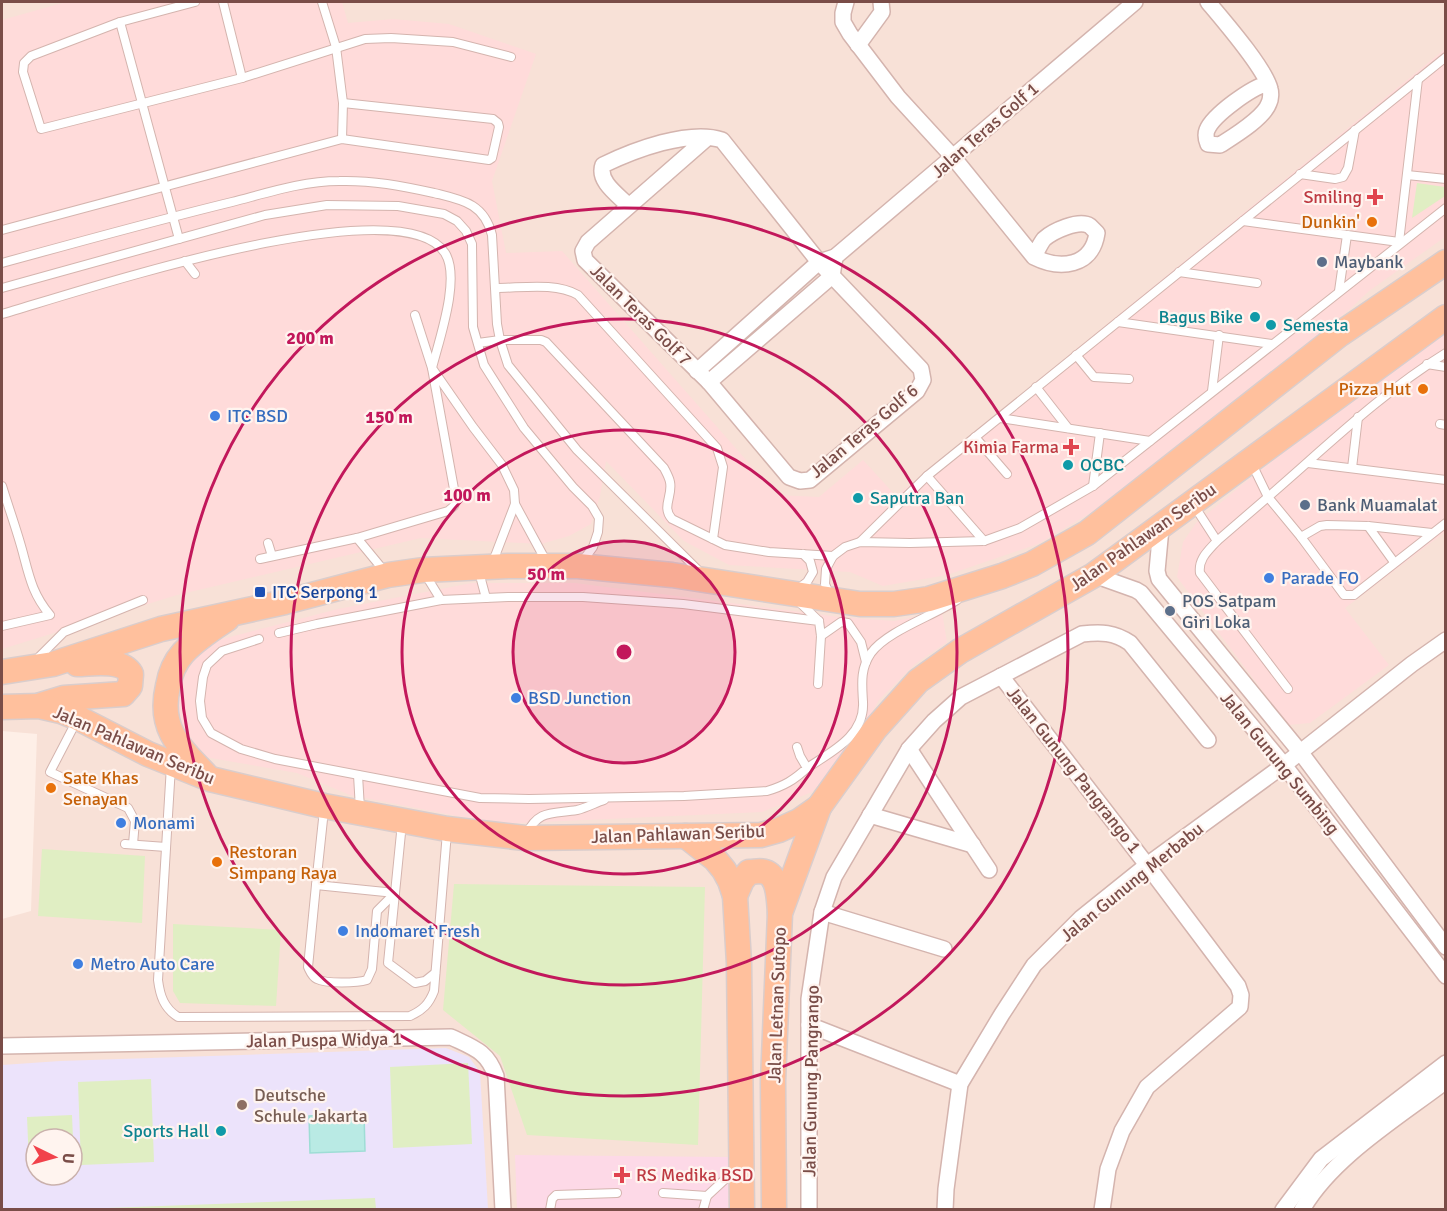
<svg xmlns="http://www.w3.org/2000/svg" width="1447" height="1211" viewBox="0 0 1447 1211" font-family="Signika,sans-serif">
	<rect width="100%" height="100%" fill="#feefe7"/>
	<path fill="#f8e1d7" fill-rule="evenodd" d="M2,2H1445V1209H2V919L31,911L37,734L2,731ZM36,1139H72V1175H36Z"/>
	<g fill="#ffdbda">
		<polygon points="66,2 342,2 348,23 393,19 449,24 536,54 492,181 506,253 562,251 777,495 819,497 863,460 896,496 1445,49 1445,237 1369,291 1349,310 1102,506 1038,544 947,575 883,586 850,572 729,565 684,541 606,461 600,496 591,524 569,536 541,544 421,538 177,595 2,649 2,20"/>
		<polygon points="1445,331 1445,532 1345,608 1389,665 1310,723 1288,725 1177,577 1183,542 1196,523 1248,480 1404,359"/>
		<polygon points="472,583 575,583 839,617 894,621 942,612 947,642 915,664 879,700 848,753 812,792 762,812 498,824 350,795 297,773 205,757 175,716 180,674 207,643 338,609"/>
	</g>
	<path fill="#ece3fb" fill-rule="evenodd" d="M446,1048L469,1057L480,1072L488,1209L2,1210V1065L60,1061ZM36,1139H72V1175H36Z"/>
	<polygon fill="#fdd9e7" points="515,1155 729,1157 728,1209 517,1209"/>
	<g fill="#e0eec3">
		<polygon points="1417,183 1445,187 1445,196 1412,218"/>
		<polygon points="42,849 145,856 142,923 38,916"/>
		<polygon points="454,884 705,887 698,1145 527,1135 500,1056 443,1010"/>
		<polygon points="173,924 281,930 276,1006 180,1003 173,991"/>
		<polygon points="468,1063 472,1144 393,1148 390,1067"/>
		<polygon points="151,1079 154,1162 81,1165 78,1082"/>
		<polygon points="72,1115 74,1162 72,1162 72,1139 36,1139 36,1163 29,1164 27,1117"/>
		<polygon points="375,1198 376,1209 80,1209"/>
	</g>
	<polygon fill="#b9eae4" stroke="#9eddd5" stroke-width="1.5" points="364,1113 365,1151 310,1153 309,1116"/>
	<g fill="none" stroke-linecap="round" stroke-linejoin="round">
		<defs>
			<g id="service">
				<polyline points="195,2 120,22 31,56 24,63 23,72 41,129 242,78 365,39 391,38 453,42 511,57"/>
				<polyline points="223,2 242,78"/>
				<polyline points="322,2 336,47 343,103 342,139"/>
				<polyline points="120,22 179,239"/>
				<polyline points="1300,174 1335,179 1343,177 1348,168 1355,130"/>
				<polyline points="1407,175 1446,179"/>
				<polyline points="1243,221 1399,242 1418,79"/>
				<polyline points="2,230 342,139 489,160 492,158 499,127 498,123 493,119 343,103"/>
				<polyline points="185,261 195,274"/>
				<path d="M2,263C78,242 154,221 232,202C267,193 303,181 339,181C372,180 402,186 434,193C462,200 484,203 492,235L497,324L500,340L508,365L577,450L701,573"/>
				<polyline points="1179,272 1257,283"/>
				<polyline points="2,288 265,215 327,205 398,206 444,214 457,221 466,231 472,244 473,327 484,365 524,428 573,487 592,506 599,518 598,532 593,547 581,563"/>
				<path d="M496,288C522,288 555,282 578,295L717,448L723,467L713,539"/>
				<polyline points="1339,291 1347,235"/>
				<path d="M2,314C72,294 401,183 445,253C461,278 439,340 432,368L473,427L502,465L514,490L515,504L492,564"/>
				<polyline points="1118,322 1272,344"/>
				<path d="M478,343L500,340H541L546,342L664,468C666,472 669,477 670,482C673,496 661,507 672,519L725,545L769,552L833,556"/>
				<path d="M1446,353C1381,393 1326,447 1268,497L1301,537L1344,595H1354L1446,523"/>
				<polyline points="1076,355 1094,377 1129,379"/>
				<polyline points="1427,364 1446,367"/>
				<polyline points="1036,387 1068,428"/>
				<polyline points="1212,391 1219,335"/>
				<polyline points="1000,418 1150,441"/>
				<polyline points="1440,424 1446,425"/>
				<polyline points="975,437 1007,474"/>
				<polyline points="1308,463 1446,480"/>
				<polyline points="1352,468 1358,417"/>
				<polyline points="927,476 984,541"/>
				<path d="M2,486C9,509 18,533 24,557C30,580 34,596 50,615L2,626"/>
				<polyline points="1093,486 1100,433"/>
				<polyline points="515,504 546,561"/>
				<polyline points="1193,504 1217,541 1268,497 1252,464"/>
				<polyline points="1368,526 1394,562"/>
				<polyline points="1301,537 1320,526 1327,525 1368,526 1432,533"/>
				<polyline points="357,538 385,572"/>
				<path d="M1217,541C1208,551 1198,559 1200,573L1288,689"/>
				<polyline points="860,542 927,476 1446,57"/>
				<polyline points="268,543 272,556"/>
				<polyline points="260,559 357,538 448,511 454,506 456,500 432,368 415,315"/>
				<polyline points="479,572 486,598"/>
				<polyline points="425,574 441,600"/>
				<polyline points="799,588 807,582 813,572 810,561 803,554"/>
				<polyline points="830,596 825,584 826,569 833,556 845,547 860,542 910,543 984,541 1020,528 1093,486 1446,208"/>
				<polyline points="798,601 819,621"/>
				<polyline points="279,633 317,624 441,600 508,597 583,597 683,604 819,621 821,636 818,684"/>
				<polyline points="821,636 841,622 848,623 861,642 866,662"/>
				<path d="M259,639L222,651L207,665L203,677L200,701L202,718L211,733L241,749L275,759L480,798L529,799L684,796L767,791C784,786 794,780 807,768L800,756L797,747"/>
				<polyline points="36,660 64,632 143,600"/>
				<polyline points="76,722 50,772 128,808 135,821 133,844"/>
				<path d="M171,766L158,980C160,996 164,1008 178,1017L410,1016C423,1010 429,1004 434,991L447,832"/>
				<path d="M807,768C831,752 865,736 863,702C862,684 860,669 871,653C887,631 933,616 957,600"/>
				<polyline points="358,775 360,809"/>
				<polyline points="324,810 316,885 395,893"/>
				<polyline points="402,823 388,963 415,983 425,981 435,973"/>
				<path d="M526,835C538,809 553,814 577,810C586,808 595,803 604,800"/>
				<polyline points="125,844 166,847"/>
				<path d="M316,885L308,967C310,971 312,977 317,979C326,984 357,983 367,980L372,969L377,911L395,893"/>
				<polyline points="663,1193 707,1196"/>
				<polyline points="550,1210 552,1199 556,1195 617,1193"/>
				<polyline points="703,1210 707,1196 735,1170"/>
			</g>
			<g id="minor">
				<path d="M846,2L843,13V22L850,34L898,97L953,157L1034,257C1060,270 1092,267 1097,233C1096,232 1091,227 1090,226C1079,219 1053,231 1044,239C1040,244 1037,251 1034,257"/>
				<path d="M1208,2C1223,20 1265,68 1270,89C1271,92 1271,99 1269,103C1264,118 1234,136 1220,145L1208,144C1206,139 1205,135 1207,130C1213,115 1252,87 1267,84"/>
				<polyline points="858,45 882,12 881,2"/>
				<path d="M629,206C618,195 597,181 603,165C634,150 689,129 722,140L819,262L921,369L923,380L917,391L810,480L800,481L789,477L709,382L585,260L583,251L588,242L707,138"/>
				<polyline points="835,257 1135,2"/>
				<polyline points="697,371 819,262 835,257 832,276 709,382"/>
				<polyline points="1161,528 1157,571 1159,579 1301,753 1446,947"/>
				<polyline points="1094,575 1136,590 1141,593 1284,765 1446,976"/>
				<polyline points="1001,676 1147,865 1238,986 1241,995 1240,1007 1147,1087 1122,1131 1108,1169 1102,1210"/>
				<polyline points="909,749 989,870"/>
				<polyline points="870,815 973,845"/>
				<polyline points="822,912 944,949"/>
				<polyline points="809,1025 960,1084"/>
				<path d="M2,1046L451,1037C474,1048 487,1051 496,1076L503,1210"/>
				<path d="M809,1210V999L822,912L834,877L909,749L934,721L961,697L1082,634C1101,632 1114,632 1130,643L1208,740"/>
				<polyline points="945,1210 946,1189 960,1084 1002,1014 1034,965 1081,918 1147,865 1284,765 1412,664 1446,640"/>
				<polyline points="1283,1210 1321,1159 1446,1063"/>
				<path d="M1302,1210C1331,1158 1399,1117 1446,1081"/>
			</g>
			<g id="primary">
				<polyline points="2,672 53,664 161,629 285,602 388,575 423,570 508,566 578,566 672,575 860,604 894,604 929,599 1002,576 1032,564 1087,533 1340,334 1446,262"/>
				<path d="M41,705L64,698L123,694L130,686L131,674C122,658 93,664 77,664"/>
				<polyline points="2,707 39,706 61,711 78,718 148,754 210,779 324,806 447,829 525,838 761,835 779,830 799,821 819,807 875,729 918,681 960,651 1094,575 1446,317"/>
				<path d="M206,775C179,747 158,728 168,686C170,674 175,662 183,653C196,639 212,629 227,619"/>
				<polyline points="686,836 715,859 724,870 730,881 735,896 739,963 742,1210"/>
				<path d="M735,896L742,880L749,872C754,872 761,870 765,872C779,876 779,901 780,913"/>
				<polyline points="774,1210 773,1081 780,913 819,807"/>
			</g>
		</defs>
		<use href="#service" stroke="#d4b4ae" stroke-width="10"/>
		<use href="#minor" stroke="#d4b4ae" stroke-width="18"/>
		<use href="#primary" stroke="#dacdcc" stroke-width="27"/>
		<use href="#service" stroke="#fff" stroke-width="8"/>
		<use href="#minor" stroke="#fff" stroke-width="15"/>
		<use href="#primary" stroke="#ffc09d" stroke-width="24"/>
	</g>
	<circle cx="624" cy="652" r="111" fill="#c2185b" fill-opacity=".12"/>
	<g fill="none" stroke="#c2185b" stroke-width="3">
		<circle cx="624" cy="652" r="111"/>
		<circle cx="624" cy="652" r="222"/>
		<circle cx="624" cy="652" r="333"/>
		<circle cx="624" cy="652" r="444"/>
	</g>
	<g fill="#e0444e" stroke="#fff4ef" stroke-width="2">
		<path d="M1372 188h6v6h6v6h-6v6h-6v-6h-6v-6h6z"/>
		<path d="M1068 438h6v6h6v6h-6v6h-6v-6h-6v-6h6z"/>
		<path d="M619 1166h6v6h6v6h-6v6h-6v-6h-6v-6h6z"/>
	</g>
	<g fill="#e8710a" stroke="#fff4ef" stroke-width="2">
		<circle cx="1372" cy="222" r="6"/>
		<circle cx="1423" cy="389" r="6"/>
		<circle cx="51" cy="788" r="6"/>
		<circle cx="217" cy="862" r="6"/>
	</g>
	<g fill="#5c6f8a" stroke="#fff4ef" stroke-width="2">
		<circle cx="1322" cy="262" r="6"/>
		<circle cx="1305" cy="505" r="6"/>
		<circle cx="1170" cy="611" r="6"/>
	</g>
	<g fill="#0f9aa8" stroke="#fff4ef" stroke-width="2">
		<circle cx="1255" cy="317" r="6"/>
		<circle cx="1271" cy="325" r="6"/>
		<circle cx="1068" cy="465" r="6"/>
		<circle cx="858" cy="498" r="6"/>
		<circle cx="221" cy="1131" r="6"/>
	</g>
	<g fill="#3f7fe0" stroke="#fff4ef" stroke-width="2">
		<circle cx="215" cy="416" r="6"/>
		<circle cx="1269" cy="578" r="6"/>
		<circle cx="516" cy="698" r="6"/>
		<circle cx="121" cy="823" r="6"/>
		<circle cx="343" cy="931" r="6"/>
		<circle cx="78" cy="964" r="6"/>
	</g>
	<rect fill="#1a4fb4" stroke="#fff4ef" stroke-width="2" x="254" y="586" width="12" height="12" rx="3"/>
	<circle fill="#8d6e63" stroke="#fff4ef" stroke-width="2" cx="242" cy="1105" r="6"/>
	<g text-anchor="middle" stroke-width="4.5" stroke-linejoin="round" paint-order="stroke">
		<g font-size="18" fill="#7a4d48" stroke="#fff4ef">
			<text transform="translate(985 130) rotate(-41)" y="6">Jalan Teras Golf 1</text>
			<text transform="translate(641 315) rotate(45)" y="6">Jalan Teras Golf 7</text>
			<text transform="translate(864 431) rotate(-40)" y="6">Jalan Teras Golf 6</text>
			<text transform="translate(1143 537) rotate(-35)" y="6">Jalan Pahlawan Seribu</text>
			<text transform="translate(134 745) rotate(23)" y="6">Jalan Pahlawan Seribu</text>
			<text transform="translate(1280 763) rotate(51)" y="6">Jalan Gunung Sumbing</text>
			<text transform="translate(1074 770) rotate(52)" y="6">Jalan Gunung Pangrango 1</text>
			<text transform="translate(678 834) rotate(-2)" y="6">Jalan Pahlawan Seribu</text>
			<text transform="translate(1132 882) rotate(-39)" y="6">Jalan Gunung Merbabu</text>
			<text transform="translate(777 1005) rotate(-88)" y="6">Jalan Letnan Sutopo</text>
			<text transform="translate(324 1040) rotate(-1)" y="6">Jalan Puspa Widya 1</text>
			<text transform="translate(811 1081) rotate(-89)" y="6">Jalan Gunung Pangrango</text>
		</g>
		<g font-size="18" fill="#be3a42" stroke="#fff4ef" text-anchor="end">
			<text x="1362" y="203">Smiling</text>
			<text x="1059" y="453">Kimia Farma</text>
			<text x="636" y="1181" text-anchor="start">RS Medika BSD</text>
		</g>
		<g font-size="18" fill="#c56008" stroke="#fff4ef" text-anchor="end">
			<text x="1360" y="228">Dunkin'</text>
			<text x="1411" y="395">Pizza Hut</text>
			<text x="63" y="784" text-anchor="start">Sate Khas<tspan x="63" dy="21">Senayan</tspan></text>
			<text x="229" y="858" text-anchor="start">Restoran<tspan x="229" dy="21">Simpang Raya</tspan></text>
		</g>
		<g font-size="18" fill="#4e5e75" stroke="#fff4ef" text-anchor="start">
			<text x="1334" y="268">Maybank</text>
			<text x="1317" y="511">Bank Muamalat</text>
			<text x="1182" y="607">POS Satpam<tspan x="1182" dy="21">Giri Loka</tspan></text>
		</g>
		<g font-size="18" fill="#0d838f" stroke="#fff4ef" text-anchor="start">
			<text x="1243" y="323" text-anchor="end">Bagus Bike</text>
			<text x="1283" y="331">Semesta</text>
			<text x="1080" y="471">OCBC</text>
			<text x="870" y="504">Saputra Ban</text>
			<text x="209" y="1137" text-anchor="end">Sports Hall</text>
		</g>
		<g font-size="18" fill="#366cbe" stroke="#fff4ef" text-anchor="start">
			<text x="227" y="422">ITC BSD</text>
			<text x="1281" y="584">Parade FO</text>
			<text x="528" y="704">BSD Junction</text>
			<text x="133" y="829">Monami</text>
			<text x="355" y="937">Indomaret Fresh</text>
			<text x="90" y="970">Metro Auto Care</text>
		</g>
		<g font-size="18" fill="#164399" stroke="#fff4ef" text-anchor="start">
			<text x="272" y="598">ITC Serpong 1</text>
		</g>
		<g font-size="18" fill="#785e54" stroke="#fff4ef" text-anchor="start">
			<text x="254" y="1101">Deutsche<tspan x="254" dy="21">Schule Jakarta</tspan></text>
		</g>
	</g>
	<circle cx="624" cy="652" r="9" fill="#c2185b" stroke="#fff4ef" stroke-width="3"/>
	<g font-size="18" text-anchor="middle" font-weight="bold" fill="#c2185b" stroke="#fff4ef" stroke-width="4.5" stroke-linejoin="round" paint-order="stroke">
		<text x="310" y="344">200 m</text>
		<text x="389" y="423">150 m</text>
		<text x="467" y="501">100 m</text>
		<text x="546" y="580">50 m</text>
	</g>
	<rect width="1447" height="1211" fill="none" stroke="#7a4d48" stroke-width="6"/>
	<g transform="translate(54 1157) rotate(95)"><circle r="28" fill="#fff4ef" stroke="#cab1ac" stroke-width="1.5"/>
	<path d="M0-4.5L10 22L0 15L-10 22Z" fill="#f1424b"/>
	<text y="-9" font-size="16" font-weight="bold" text-anchor="middle" fill="#7a4d48">U</text>
	</g>
</svg>
